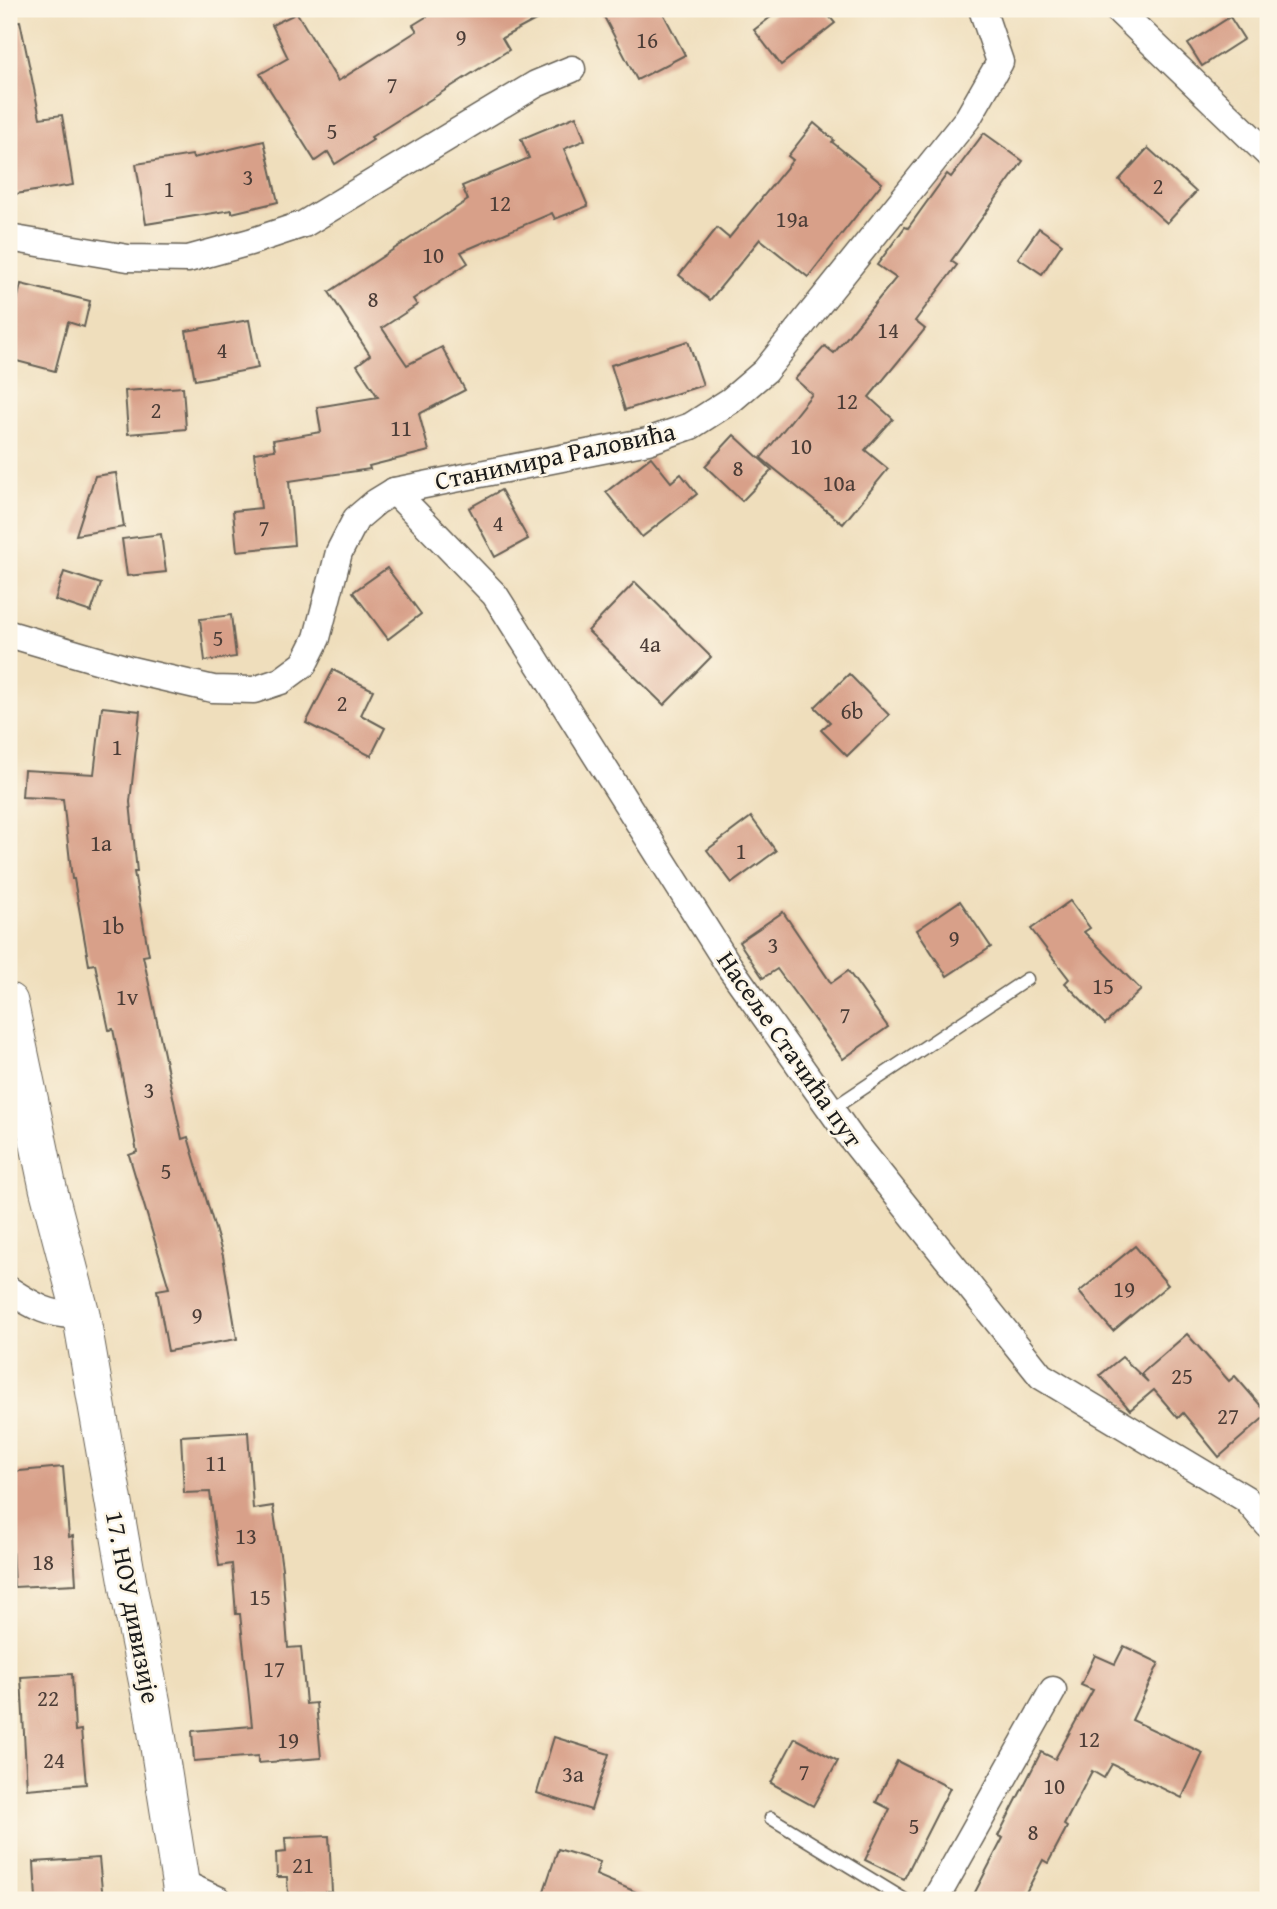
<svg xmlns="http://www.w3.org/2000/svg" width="1277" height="1909" viewBox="0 0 1277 1909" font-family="'Gentium Book Plus',serif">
	<rect width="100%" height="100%" fill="#fcf5e5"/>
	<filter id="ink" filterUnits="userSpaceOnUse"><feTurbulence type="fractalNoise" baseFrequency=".0143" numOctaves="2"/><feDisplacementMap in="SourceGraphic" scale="14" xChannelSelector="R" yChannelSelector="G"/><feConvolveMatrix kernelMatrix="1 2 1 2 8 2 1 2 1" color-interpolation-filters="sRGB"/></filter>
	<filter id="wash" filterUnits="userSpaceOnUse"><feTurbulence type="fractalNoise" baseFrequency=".00686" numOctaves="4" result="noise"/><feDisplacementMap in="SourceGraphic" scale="28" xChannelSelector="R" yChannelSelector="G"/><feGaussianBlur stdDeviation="1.57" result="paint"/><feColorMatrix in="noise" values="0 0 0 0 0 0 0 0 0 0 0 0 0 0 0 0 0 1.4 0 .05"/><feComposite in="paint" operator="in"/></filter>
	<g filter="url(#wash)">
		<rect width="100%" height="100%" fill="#efdebc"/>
		<g id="blocks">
			<g fill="#d8a089">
				<polygon points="439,9 556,9 502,38 509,50 371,137 373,140 335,164 328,152 315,161 260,74 288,58 272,25 297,13 338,81 417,31 413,25"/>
				<polygon points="600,9 661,9 685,55 637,80"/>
				<polygon points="781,9 823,9 835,23 781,65 754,30"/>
				<polygon points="1230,17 1244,39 1202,66 1188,44"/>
				<polygon points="20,21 40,118 62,115 73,185 9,195 9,22"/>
				<polygon points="576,116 585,140 564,149 588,206 555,219 552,213 461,252 468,263 413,299 417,305 382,328 407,365 442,347 465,390 419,414 429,451 369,466 370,469 289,481 294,545 237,551 233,511 261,508 254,453 275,450 273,440 321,432 317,407 378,397 357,365 370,355 329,292 468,200 462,186 529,158 521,139"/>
				<polygon points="814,123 834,140 832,142 882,183 808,277 760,239 710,300 679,275 717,228 729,238 793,160 788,156"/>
				<polygon points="984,133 1023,161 951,261 957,265 915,321 925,329 869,397 893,419 865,450 888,469 843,524 761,458 812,394 795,379 825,346 834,353 896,278 877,265 905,227 908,228 947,174 951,177"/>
				<polygon points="264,141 278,202 232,213 232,210 146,224 136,164 192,155 193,158"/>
				<polygon points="1148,148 1196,192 1167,223 1119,180"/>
				<polygon points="1039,228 1062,244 1042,274 1018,258"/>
				<polygon points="21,284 90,301 84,327 68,322 55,371 9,359 9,335"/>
				<polygon points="249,320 258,368 195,380 186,331"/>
				<polygon points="688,341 703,385 625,410 611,365"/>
				<polygon points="183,387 186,429 128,434 125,391"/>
				<polygon points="734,435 772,470 742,501 705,466"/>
				<polygon points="651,457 671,482 681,474 697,494 642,537 606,492"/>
				<polygon points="116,473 124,527 76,535 95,476"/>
				<polygon points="501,490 528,539 495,557 469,508"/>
				<polygon points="161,534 166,572 127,576 122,539"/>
				<polygon points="387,568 421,614 388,639 353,592"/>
				<polygon points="64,572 101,584 91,612 55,600"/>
				<polygon points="635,582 711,657 664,705 588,631"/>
				<polygon points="231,615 236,657 205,661 200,619"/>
				<polygon points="333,670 373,690 361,715 385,728 371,756 306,723"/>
				<polygon points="849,674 889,715 847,756 821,730 830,722 815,707"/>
				<polygon points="102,707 140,711 130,802 137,872 134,872 149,955 143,956 182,1139 188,1137 223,1256 237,1339 168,1351 157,1290 169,1288 129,1155 137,1152 113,1029 109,1030 95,964 89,965 74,879 72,879 63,799 22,797 24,770 94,774"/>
				<polygon points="751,817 776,851 732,883 707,850"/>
				<polygon points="960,901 991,947 947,976 917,930"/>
				<polygon points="1070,901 1090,928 1084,932 1141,990 1105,1024 1065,983 1069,979 1031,929"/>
				<polygon points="783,912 831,983 848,971 888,1027 843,1059 777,969 763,978 739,942"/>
				<polygon points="1135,1246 1168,1285 1113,1331 1079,1292"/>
				<polygon points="1187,1334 1229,1381 1235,1376 1268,1414 1219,1457 1183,1413 1178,1418 1154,1390 1130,1410 1100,1375 1122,1357 1148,1382 1141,1374"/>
				<polygon points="248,1432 253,1509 273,1506 282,1568 288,1648 301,1647 306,1704 316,1703 321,1758 258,1763 258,1756 194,1761 192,1731 252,1726 240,1614 236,1614 232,1564 219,1566 210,1492 184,1493 181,1436"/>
				<polygon points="63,1467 69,1537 73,1536 76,1584 14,1587 11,1527 9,1527 9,1472"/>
				<polygon points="1124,1646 1159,1663 1132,1720 1203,1753 1182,1798 1112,1764 1104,1778 1092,1771 1064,1825 1067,1827 1048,1863 1043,1860 1022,1900 971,1900 1003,1838 998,1836 1041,1752 1055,1759 1093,1690 1081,1685 1095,1655 1115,1664"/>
				<polygon points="72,1674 75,1731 81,1730 86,1784 27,1789 21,1677"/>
				<polygon points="554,1737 609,1754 591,1810 537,1793"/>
				<polygon points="795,1738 838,1761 813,1806 771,1783"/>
				<polygon points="897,1761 950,1788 904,1879 865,1860 890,1809 876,1802"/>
				<polygon points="329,1836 332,1892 288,1894 287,1877 277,1877 276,1853 286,1852 285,1838"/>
				<polygon points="558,1849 600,1862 596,1875 655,1900 541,1900"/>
				<polygon points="99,1858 103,1900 36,1900 34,1862"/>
			</g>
		</g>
	</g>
	<g filter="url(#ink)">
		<use href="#blocks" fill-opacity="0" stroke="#666054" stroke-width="2"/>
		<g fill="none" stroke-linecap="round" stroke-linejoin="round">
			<defs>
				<g id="lane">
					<polyline points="832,1109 1027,979"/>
					<polyline points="771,1818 905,1900"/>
				</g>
				<g id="street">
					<polyline points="1117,9 1268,154"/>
					<polyline points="9,238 128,258 188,259 250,242 304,224 536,84 572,69"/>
					<polyline points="394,491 495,595 729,966 851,1138 1041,1376 1246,1499 1268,1525"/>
					<polyline points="9,634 131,670 213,689 254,690 281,681 304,664 317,638 339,552 356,519 376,502 394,491 648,441 691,426 730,401 765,371 968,118 1000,62 982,9"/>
					<path d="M9,1290C32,1305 52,1318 81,1314"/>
					<polyline points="180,1882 219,1900"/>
					<polyline points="935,1900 1053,1690"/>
				</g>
				<polyline id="secondary" points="9,1002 48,1188 81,1314 130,1595 153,1709 183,1900"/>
			</defs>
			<use href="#lane" stroke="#666054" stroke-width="15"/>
			<use href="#street" stroke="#666054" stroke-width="29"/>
			<use href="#secondary" stroke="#666054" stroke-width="39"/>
			<use href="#lane" stroke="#fff" stroke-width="12"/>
			<use href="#street" stroke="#fff" stroke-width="26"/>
			<use href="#secondary" stroke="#fff" stroke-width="37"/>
		</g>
	</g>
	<g text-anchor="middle" stroke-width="5" stroke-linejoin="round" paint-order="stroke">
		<g font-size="23" fill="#4b3d37">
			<text x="461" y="45">9</text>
			<text x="647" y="48">16</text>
			<text x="392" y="93">7</text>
			<text x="332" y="139">5</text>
			<text x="248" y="185">3</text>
			<text x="1158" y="194">2</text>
			<text x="169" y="197">1</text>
			<text x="500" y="211">12</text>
			<text x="792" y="227">19a</text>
			<text x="433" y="263">10</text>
			<text x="373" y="307">8</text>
			<text x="888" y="338">14</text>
			<text x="222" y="358">4</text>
			<text x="847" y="409">12</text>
			<text x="156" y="418">2</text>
			<text x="401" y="436">11</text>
			<text x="801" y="454">10</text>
			<text x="738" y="476">8</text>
			<text x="839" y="491">10a</text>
			<text x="498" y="531">4</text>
			<text x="264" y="536">7</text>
			<text x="218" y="646">5</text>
			<text x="650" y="652">4a</text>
			<text x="342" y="711">2</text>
			<text x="852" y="719">6b</text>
			<text x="117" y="755">1</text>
			<text x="101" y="851">1a</text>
			<text x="741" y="859">1</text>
			<text x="113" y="934">1b</text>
			<text x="954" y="946">9</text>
			<text x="773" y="953">3</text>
			<text x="1103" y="994">15</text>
			<text x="127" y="1005">1v</text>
			<text x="845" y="1023">7</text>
			<text x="149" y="1098">3</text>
			<text x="166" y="1179">5</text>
			<text x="1124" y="1297">19</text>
			<text x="197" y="1323">9</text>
			<text x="1182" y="1384">25</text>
			<text x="1228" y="1424">27</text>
			<text x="216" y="1471">11</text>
			<text x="246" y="1544">13</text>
			<text x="43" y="1570">18</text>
			<text x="260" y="1605">15</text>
			<text x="274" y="1677">17</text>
			<text x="48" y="1706">22</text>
			<text x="1089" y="1747">12</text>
			<text x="288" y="1748">19</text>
			<text x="54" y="1768">24</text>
			<text x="804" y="1780">7</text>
			<text x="573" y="1782">3a</text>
			<text x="1054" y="1794">10</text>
			<text x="914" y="1834">5</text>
			<text x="1033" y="1840">8</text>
			<text x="303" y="1873">21</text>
		</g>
		<g font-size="26" fill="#1c1c1c" stroke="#fcf5e5">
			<text transform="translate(555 456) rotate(-12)" y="9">Станимира Раловића</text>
			<text transform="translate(790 1049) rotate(55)" y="9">Насеље Стачића пут</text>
			<text transform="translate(133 1607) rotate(79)" y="9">17. НОУ дивизије</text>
		</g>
	</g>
	<rect width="1277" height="1909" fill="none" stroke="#fcf5e5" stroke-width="35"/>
</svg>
